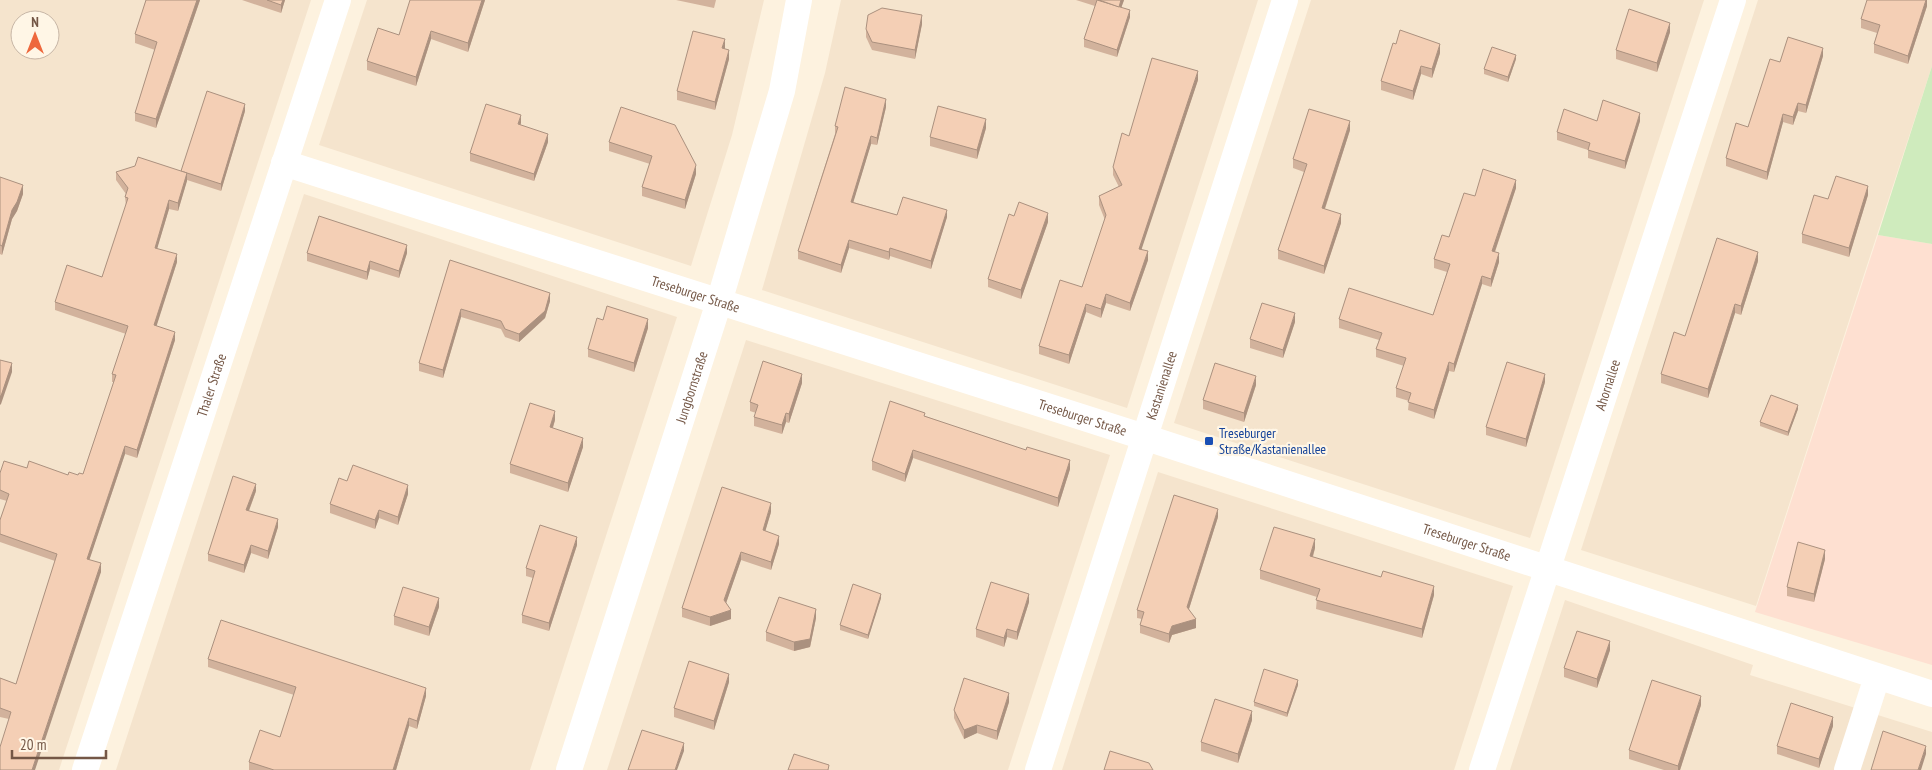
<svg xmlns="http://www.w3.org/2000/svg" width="1932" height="770" viewBox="0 0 1932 770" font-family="'PT Sans Narrow',sans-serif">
	<rect width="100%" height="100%" fill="#fdf2df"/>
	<g fill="#f5e4cd" fill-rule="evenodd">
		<path d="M0,0H311L59,770H0ZM20,20H50V50H20Z"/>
		<polygon points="367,0 764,0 732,135 691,266 319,145"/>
		<polygon points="841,0 1258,0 1127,408 762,290 825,73"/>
		<polygon points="1311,0 1704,0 1530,538 1174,423"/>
		<polygon points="1758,0 1932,0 1932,66 1756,606 1581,550"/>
		<polygon points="304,194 677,317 530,770 116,770"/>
		<polygon points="746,340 1110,455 1008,770 607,770"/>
		<polygon points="1158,472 1513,586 1454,770 1062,770"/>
		<polygon points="1565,600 1753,665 1750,675 1932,732 1932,770 1510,770"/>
	</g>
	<polygon fill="#fee0d1" points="1878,235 1932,244 1932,665 1755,612"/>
	<polygon fill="#cfebbd" points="1932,66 1932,244 1878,235"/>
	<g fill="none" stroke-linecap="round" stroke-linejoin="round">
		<g stroke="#fff" stroke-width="26">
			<path id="s1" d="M284,163L1144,437L1932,694"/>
			<path id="s2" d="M85,770L338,0"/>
			<path id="s3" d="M569,770L719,302L782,91L799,0"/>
			<path id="s4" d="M1038,770L1285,0"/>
			<path id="s5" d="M1482,770L1733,0"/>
			<polyline points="1847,770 1877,677"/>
		</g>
	</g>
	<g fill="#d2b29c">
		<polygon points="146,0 200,0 156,128 135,121 135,113 155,50 135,43 135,34"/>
		<polygon points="242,0 285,0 281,13"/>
		<polygon points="485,0 468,52 431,39 416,86 367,70 367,61 399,35"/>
		<polygon points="676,0 716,0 714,8"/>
		<polygon points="1076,0 1124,0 1121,8 1130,17 1117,57 1084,47 1084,39 1095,6"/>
		<polygon points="1927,0 1927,6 1908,64 1874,53 1874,44 1877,33 1861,28 1861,19"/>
		<polygon points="922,24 915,59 872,50 866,37 866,29"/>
		<polygon points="1670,32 1657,72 1616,59 1616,50"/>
		<polygon points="725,48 724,49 729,59 715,110 677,100 677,91"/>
		<polygon points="1440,53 1432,78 1421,74 1413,100 1381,90 1381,81"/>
		<polygon points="1823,56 1806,113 1798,111 1793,125 1783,122 1767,180 1726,166 1726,158 1748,127 1780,62"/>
		<polygon points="1516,59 1508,82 1484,74 1484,69"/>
		<polygon points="1198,80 1141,249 1148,260 1130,311 1106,303 1101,318 1086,312 1069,364 1039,354 1039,346 1082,287 1105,220 1099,205 1099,196 1119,187 1113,175 1113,167 1129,136"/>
		<polygon points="886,107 877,145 871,144 853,202 897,215 947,217 931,269 890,256 889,260 849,248 841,273 798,259 798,251 835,134 835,126"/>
		<polygon points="245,111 221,191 187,180 178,211 169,209 157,248 177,262 156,326 175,340 137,458 125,454 89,560 101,572 9,719 0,717 0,678 16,684 55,561 0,542 0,520 7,501 0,499 0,473 27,468 68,475 78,475 83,474 114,382 112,382 112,374 126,334 55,310 55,302 102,277 126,206 125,197 126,194 116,180 116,172 181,171"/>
		<polygon points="1597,121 1640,121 1625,169 1588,158 1588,150 1557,140 1557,132"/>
		<polygon points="521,123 520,125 548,142 534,181 470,161 470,153"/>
		<polygon points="675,125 696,174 685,209 642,196 642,187 650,164 609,151 609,142"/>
		<polygon points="986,128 977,159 930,146 930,137"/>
		<polygon points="1350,130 1325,209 1341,223 1324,274 1278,259 1278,250 1304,172 1293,168 1293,159"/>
		<polygon points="0,177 23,194 17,211 12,219 2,255 0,254"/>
		<polygon points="1516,188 1495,252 1499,262 1491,287 1482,284 1454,372 1449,371 1434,419 1408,410 1409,401 1396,397 1396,388 1404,366 1376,357 1376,349 1379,340 1339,328 1339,319 1433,315 1447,272 1434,268 1434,259 1449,237 1475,196"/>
		<polygon points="1868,195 1849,257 1802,243 1802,234 1828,199"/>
		<polygon points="1014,216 1048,222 1021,299 988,287 988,279"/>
		<polygon points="307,253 407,253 399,278 370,269 367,280 307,261"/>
		<polygon points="450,260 550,301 545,318 519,342 505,337 501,329 461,317 443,378 419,371 419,363"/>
		<polygon points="1758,261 1741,315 1735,313 1708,398 1661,383 1661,374 1685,336"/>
		<polygon points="603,320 648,328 634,372 588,357 588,349"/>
		<polygon points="1295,322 1283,358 1250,348 1250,339"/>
		<polygon points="1545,382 1526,447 1486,435 1486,427"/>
		<polygon points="802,383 789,423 786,422 782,434 754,426 754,417 756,413 750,411 750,402"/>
		<polygon points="1256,385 1244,422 1203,409 1203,400"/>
		<polygon points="1798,409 1788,436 1760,426 1760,422"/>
		<polygon points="925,416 1070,469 1058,507 913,458 905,482 872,470 872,461"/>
		<polygon points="555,420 553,428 583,447 568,492 510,473 510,464"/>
		<polygon points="347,481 408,494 398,525 379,518 375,529 330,513 330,504"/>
		<polygon points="256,491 249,511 278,527 268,559 251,553 244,573 208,561 208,554"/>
		<polygon points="771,512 765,531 779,544 771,570 741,560 726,603 731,619 710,626 682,617 682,608"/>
		<polygon points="1218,517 1189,609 1196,628 1172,635 1169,643 1140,633 1140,625 1142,619 1137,618 1137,610"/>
		<polygon points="577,545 549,631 522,623 522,615 533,578 526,576 526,568"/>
		<polygon points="1315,548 1313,557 1434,595 1422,638 1316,609 1317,597 1260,579 1260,570"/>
		<polygon points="1825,559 1814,602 1787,596 1787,587"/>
		<polygon points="881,598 868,639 840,630 840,625"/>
		<polygon points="1029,602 1017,640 1007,637 1004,647 976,637 976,629"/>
		<polygon points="439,607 429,636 394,625 394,616"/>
		<polygon points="816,618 810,647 794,651 766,641 766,632"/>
		<polygon points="1610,650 1597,688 1564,677 1564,668"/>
		<polygon points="208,659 426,696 417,729 409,726 396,770 249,770 249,762 280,737 294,695 208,667"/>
		<polygon points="729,682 714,730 674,717 674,708"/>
		<polygon points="1298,685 1287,717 1254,706 1254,702"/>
		<polygon points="1009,702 997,740 977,733 964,739 954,718 954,710"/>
		<polygon points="1701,705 1680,770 1664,770 1629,759 1629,750"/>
		<polygon points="1252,720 1238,763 1201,751 1201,742"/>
		<polygon points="1833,726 1819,768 1777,754 1777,746"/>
	</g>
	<g fill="#ab917f">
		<polygon points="197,0 200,0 156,128 156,119"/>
		<polygon points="283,0 285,0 281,13 281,5"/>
		<polygon points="482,0 485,0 468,52 468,43"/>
		<polygon points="1121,0 1124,0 1119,14 1119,7"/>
		<polygon points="1926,0 1927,0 1927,6 1908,64 1908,56"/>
		<polygon points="1130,10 1130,17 1117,57 1117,50"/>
		<polygon points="922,15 922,24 915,59 915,50"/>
		<polygon points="1670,23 1670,32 1657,72 1657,63"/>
		<polygon points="431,31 431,39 416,86 416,77"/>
		<polygon points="725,39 725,48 722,57 722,48"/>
		<polygon points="1440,44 1440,53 1432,78 1432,69"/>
		<polygon points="1823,48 1823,56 1806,113 1806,105"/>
		<polygon points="729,50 729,59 715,110 715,102"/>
		<polygon points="1516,55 1516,59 1508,82 1508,77"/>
		<polygon points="1421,66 1421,74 1413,100 1413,91"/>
		<polygon points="1198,71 1198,80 1139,257 1139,249"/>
		<polygon points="886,99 886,107 877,145 877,138"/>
		<polygon points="1798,103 1798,111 1793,125 1793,117"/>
		<polygon points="245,104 245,111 221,191 221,184"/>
		<polygon points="1640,113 1640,121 1625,169 1625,161"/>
		<polygon points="1783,114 1783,122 1767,180 1767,172"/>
		<polygon points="521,115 521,123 518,132 518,124"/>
		<polygon points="986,119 986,128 977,159 977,150"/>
		<polygon points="1350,121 1350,130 1322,217 1322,208"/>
		<polygon points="548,134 548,142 534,181 534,174"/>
		<polygon points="871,136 871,144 851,210 851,202"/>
		<polygon points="696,165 696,174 685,209 685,200"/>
		<polygon points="187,173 187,181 178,211 178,203"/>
		<polygon points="1516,180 1516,188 1492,260 1492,251"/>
		<polygon points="23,185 23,194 17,211 12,219 2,255 2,246 12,210"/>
		<polygon points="1868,186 1868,195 1849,257 1849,248"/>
		<polygon points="169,200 169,209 155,256 155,248"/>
		<polygon points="947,210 947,217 931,269 931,261"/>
		<polygon points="1048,213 1048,222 1021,299 1021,290"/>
		<polygon points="1341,214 1341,223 1324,274 1324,266"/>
		<polygon points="849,240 849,248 841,273 841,265"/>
		<polygon points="407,245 407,253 399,278 399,271"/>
		<polygon points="890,248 890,256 889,260 889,252"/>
		<polygon points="1148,251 1148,260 1130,311 1130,303"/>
		<polygon points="1758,252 1758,261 1741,315 1741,306"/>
		<polygon points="1499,253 1499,262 1491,287 1491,279"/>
		<polygon points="177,254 177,262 154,334 154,325"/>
		<polygon points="370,261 370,269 367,280 367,272"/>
		<polygon points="1482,276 1482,284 1454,372 1454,364"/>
		<polygon points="550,293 550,301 545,318 519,342 519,334"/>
		<polygon points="1106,294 1106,303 1101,318 1101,309"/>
		<polygon points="1086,304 1086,312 1069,364 1069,355"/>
		<polygon points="1735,304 1735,313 1708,398 1708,389"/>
		<polygon points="461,309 461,317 443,378 443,370"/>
		<polygon points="1295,313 1295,322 1283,358 1283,350"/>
		<polygon points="648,319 648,328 634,372 634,363"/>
		<polygon points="175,332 175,340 137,458 137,450"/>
		<polygon points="1449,362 1449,371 1434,419 1434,410"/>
		<polygon points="12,363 12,372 1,404 0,405 0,396"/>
		<polygon points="802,374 802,383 789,423 789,414"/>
		<polygon points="1545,374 1545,382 1526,447 1526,439"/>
		<polygon points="1256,376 1256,385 1244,422 1244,413"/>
		<polygon points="1798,405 1798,409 1788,436 1788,432"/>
		<polygon points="555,411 555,420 550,436 550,427"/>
		<polygon points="786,413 786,422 782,434 782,425"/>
		<polygon points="583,438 583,447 568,492 568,483"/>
		<polygon points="125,446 125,454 87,567 87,559"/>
		<polygon points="913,450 913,458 905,482 905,474"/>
		<polygon points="1070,460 1070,469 1058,507 1058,498"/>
		<polygon points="256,484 256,491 246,518 246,510"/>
		<polygon points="408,485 408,494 398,525 398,517"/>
		<polygon points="771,503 771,512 763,539 763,530"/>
		<polygon points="1218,509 1218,517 1187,615 1187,607"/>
		<polygon points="379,510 379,518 375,529 375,520"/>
		<polygon points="278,519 278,527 268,559 268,551"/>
		<polygon points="779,536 779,544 771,570 771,562"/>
		<polygon points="577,537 577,545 549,631 549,623"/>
		<polygon points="1315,539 1315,548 1310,565 1310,556"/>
		<polygon points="251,545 251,553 244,573 244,565"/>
		<polygon points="1825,550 1825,559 1814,602 1814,594"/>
		<polygon points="741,552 741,560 724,609 724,600"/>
		<polygon points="101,563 101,572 35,770 32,770"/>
		<polygon points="1434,586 1434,595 1422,638 1422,629"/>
		<polygon points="881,594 881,598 868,639 868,635"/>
		<polygon points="1029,594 1029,602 1017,640 1017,632"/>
		<polygon points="439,598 439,607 429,636 429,627"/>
		<polygon points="816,609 816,618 810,647 794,651 794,642"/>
		<polygon points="731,610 731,619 710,626 710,617"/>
		<polygon points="1196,619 1196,628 1172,635 1169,643 1169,634 1172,626"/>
		<polygon points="1007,629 1007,637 1004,647 1004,638"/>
		<polygon points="1610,641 1610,650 1597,688 1597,679"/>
		<polygon points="729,674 729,682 714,730 714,721"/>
		<polygon points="1298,680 1298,685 1287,717 1287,713"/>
		<polygon points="426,688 426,696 417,729 417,721"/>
		<polygon points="1009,693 1009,702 997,740 997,731"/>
		<polygon points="1701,696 1701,705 1680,770 1678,770 1678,766"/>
		<polygon points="1252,711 1252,720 1238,763 1238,754"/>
		<polygon points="1833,717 1833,726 1819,768 1819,759"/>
		<polygon points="409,718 409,726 396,770 393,770"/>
		<polygon points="977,725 977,733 964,739 964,730"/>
		<polygon points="684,743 684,751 677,770 675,770"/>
		<polygon points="1926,746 1926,754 1921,770 1918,770"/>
	</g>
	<g fill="#f4cfb5" stroke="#ab917f">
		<polygon points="146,0 197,0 156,119 135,113 157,42 135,34"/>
		<polygon points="267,0 283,0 281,5"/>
		<polygon points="410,0 482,0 468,43 431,31 416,77 367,61 378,28 399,35"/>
		<polygon points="1097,0 1130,10 1117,50 1084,39"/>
		<polygon points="1099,0 1121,0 1119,7"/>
		<polygon points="1867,0 1926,0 1908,56 1874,44 1880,25 1861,19"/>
		<polygon points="882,8 922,15 915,50 872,42 866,29 868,15"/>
		<polygon points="1629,9 1670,23 1657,63 1616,50"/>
		<polygon points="1400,30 1440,44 1432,69 1421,66 1413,91 1381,81 1393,43 1396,44"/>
		<polygon points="693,31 725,39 722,48 729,50 715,102 677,91"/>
		<polygon points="1788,37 1823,48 1806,105 1798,103 1793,117 1783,114 1767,172 1726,158 1736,123 1748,127 1770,59 1780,62"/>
		<polygon points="1492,47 1516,55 1508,77 1484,69"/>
		<polygon points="1152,58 1198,71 1139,249 1148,251 1130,303 1106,294 1101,309 1086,304 1069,355 1039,346 1060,280 1082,287 1106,215 1099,196 1122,185 1113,167 1122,133 1129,136"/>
		<polygon points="845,87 886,99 877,138 871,136 851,202 897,215 903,197 947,210 931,261 890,248 889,252 849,240 841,265 798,251 838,127 835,126"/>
		<polygon points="207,91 245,104 221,184 181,171"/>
		<polygon points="1603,100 1640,113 1625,161 1588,150 1590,143 1557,132 1564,109 1597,121"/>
		<polygon points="486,104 521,115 518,124 548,134 534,174 470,153"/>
		<polygon points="938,106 986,119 977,150 930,137"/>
		<polygon points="621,107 675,125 696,165 685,200 642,187 652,156 609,142"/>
		<polygon points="1309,109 1350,121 1322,208 1341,214 1324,266 1278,250 1307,164 1293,159"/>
		<polygon points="138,157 187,173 178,203 169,200 155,248 177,254 154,325 175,332 137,450 125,446 87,559 101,563 32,770 0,770 0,747 11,712 0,708 0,678 16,684 57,554 0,534 0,520 9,494 0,490 0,473 4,461 27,468 29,461 68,475 69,472 78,475 79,473 83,474 116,375 112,374 128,326 55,302 67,265 102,277 128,198 125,197 128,188 116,172 135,166"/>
		<polygon points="1483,169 1516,180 1492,251 1499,253 1491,279 1482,276 1454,364 1449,362 1434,410 1408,402 1411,393 1396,388 1406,358 1376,349 1382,333 1339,319 1349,288 1433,315 1450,264 1434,259 1442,235 1449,237 1464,193 1475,196"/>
		<polygon points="1836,176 1868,186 1849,248 1802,234 1814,195 1828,199"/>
		<polygon points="0,177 23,185 17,202 12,210 2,246 0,245"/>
		<polygon points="1019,202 1048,213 1021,290 988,279 1009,214 1014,216"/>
		<polygon points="319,216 407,245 399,271 370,261 367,272 307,253"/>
		<polygon points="1717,238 1758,252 1741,306 1735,304 1708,389 1661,374 1674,332 1685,336"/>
		<polygon points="450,260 550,293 545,311 519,334 505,329 501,321 461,309 443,370 419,363"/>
		<polygon points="1262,303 1295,313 1283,350 1250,339"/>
		<polygon points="607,306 648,319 634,363 588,349 597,318 603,320"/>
		<polygon points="0,360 12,363 1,396 0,396"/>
		<polygon points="763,361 802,374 789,414 786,413 782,425 754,417 758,405 750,402"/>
		<polygon points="1507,362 1545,374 1526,439 1486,427"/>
		<polygon points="1215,363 1256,376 1244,413 1203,400"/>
		<polygon points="1771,395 1798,405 1788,432 1760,422"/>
		<polygon points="890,401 925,413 924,416 1026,450 1027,447 1070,460 1058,498 913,450 905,474 872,461"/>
		<polygon points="530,403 555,411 550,427 583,438 568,483 510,464"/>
		<polygon points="353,465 408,485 398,517 379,510 375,520 330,504 339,478 347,481"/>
		<polygon points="233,476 256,484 246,510 278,519 268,551 251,545 244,565 208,554"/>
		<polygon points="722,487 771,503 763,530 779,536 771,562 741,552 724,600 731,610 710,617 682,608"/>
		<polygon points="1174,495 1218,509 1187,607 1196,619 1172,626 1169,634 1140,625 1144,612 1137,610"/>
		<polygon points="540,525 577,537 549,623 522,615 535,571 526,568"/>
		<polygon points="1274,527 1315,539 1310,556 1381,577 1383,571 1434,586 1422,629 1316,600 1320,589 1260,570"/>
		<polygon points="1798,542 1825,550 1814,594 1787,587"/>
		<polygon points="991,582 1029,594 1017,632 1007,629 1004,638 976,629"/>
		<polygon points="853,584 881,594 868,635 840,625"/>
		<polygon points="403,587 439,598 429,627 394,616"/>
		<polygon points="779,597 816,609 810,639 794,642 766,632"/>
		<polygon points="221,620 426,688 417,721 409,718 393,770 274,770 249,762 260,730 280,737 296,687 208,659"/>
		<polygon points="1577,631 1610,641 1597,679 1564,668"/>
		<polygon points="689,661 729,674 714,721 674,708"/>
		<polygon points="1264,669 1298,680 1287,713 1254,702"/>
		<polygon points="964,678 1009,693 997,731 977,725 964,730 954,710"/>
		<polygon points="1652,680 1701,696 1678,766 1629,750"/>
		<polygon points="1215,699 1252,711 1238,754 1201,742"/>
		<polygon points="1791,703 1833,717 1819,759 1777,746"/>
		<polygon points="642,730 684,743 675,770 628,770"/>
		<polygon points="1883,731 1926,746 1918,770 1871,770"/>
		<polygon points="1110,751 1149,763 1153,770 1104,770"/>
		<polygon points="794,754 829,765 828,770 788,770"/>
	</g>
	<rect fill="#1a4fb4" stroke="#fff6e6" stroke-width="2" x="1204" y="436" width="10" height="10" rx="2.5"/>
	<g text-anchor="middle" stroke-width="4.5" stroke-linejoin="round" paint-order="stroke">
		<g font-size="14" fill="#745746" stroke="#fff6e6">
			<text dy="5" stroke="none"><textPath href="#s1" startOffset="432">Treseburger Straße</textPath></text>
			<text dy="5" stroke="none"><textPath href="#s2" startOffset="405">Thaler Straße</textPath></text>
			<text dy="5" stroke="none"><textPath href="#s4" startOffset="404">Kastanienallee</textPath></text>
			<text dy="5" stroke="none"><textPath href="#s5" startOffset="405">Ahornallee</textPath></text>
			<text dy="5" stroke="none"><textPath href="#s3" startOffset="402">Jungbornstraße</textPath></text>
			<text dy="5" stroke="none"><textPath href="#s1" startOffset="838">Treseburger Straße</textPath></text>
			<text dy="5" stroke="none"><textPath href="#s1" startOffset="1242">Treseburger Straße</textPath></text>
		</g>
		<g font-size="14" fill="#164399" stroke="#fff6e6" text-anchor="start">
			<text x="1219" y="438">Treseburger<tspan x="1219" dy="16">Straße/Kastanienallee</tspan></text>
		</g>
	</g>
	<g transform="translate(35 35)"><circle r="24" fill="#fff6e6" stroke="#c7b6a6"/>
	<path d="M0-4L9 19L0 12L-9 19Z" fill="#ee683d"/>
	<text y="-8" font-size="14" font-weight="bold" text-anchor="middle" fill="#745746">N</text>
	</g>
	<path d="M12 750v8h94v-8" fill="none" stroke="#745746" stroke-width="2.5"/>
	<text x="20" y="750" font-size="15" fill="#745746" stroke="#fff6e6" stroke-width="4" paint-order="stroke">20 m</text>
</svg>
